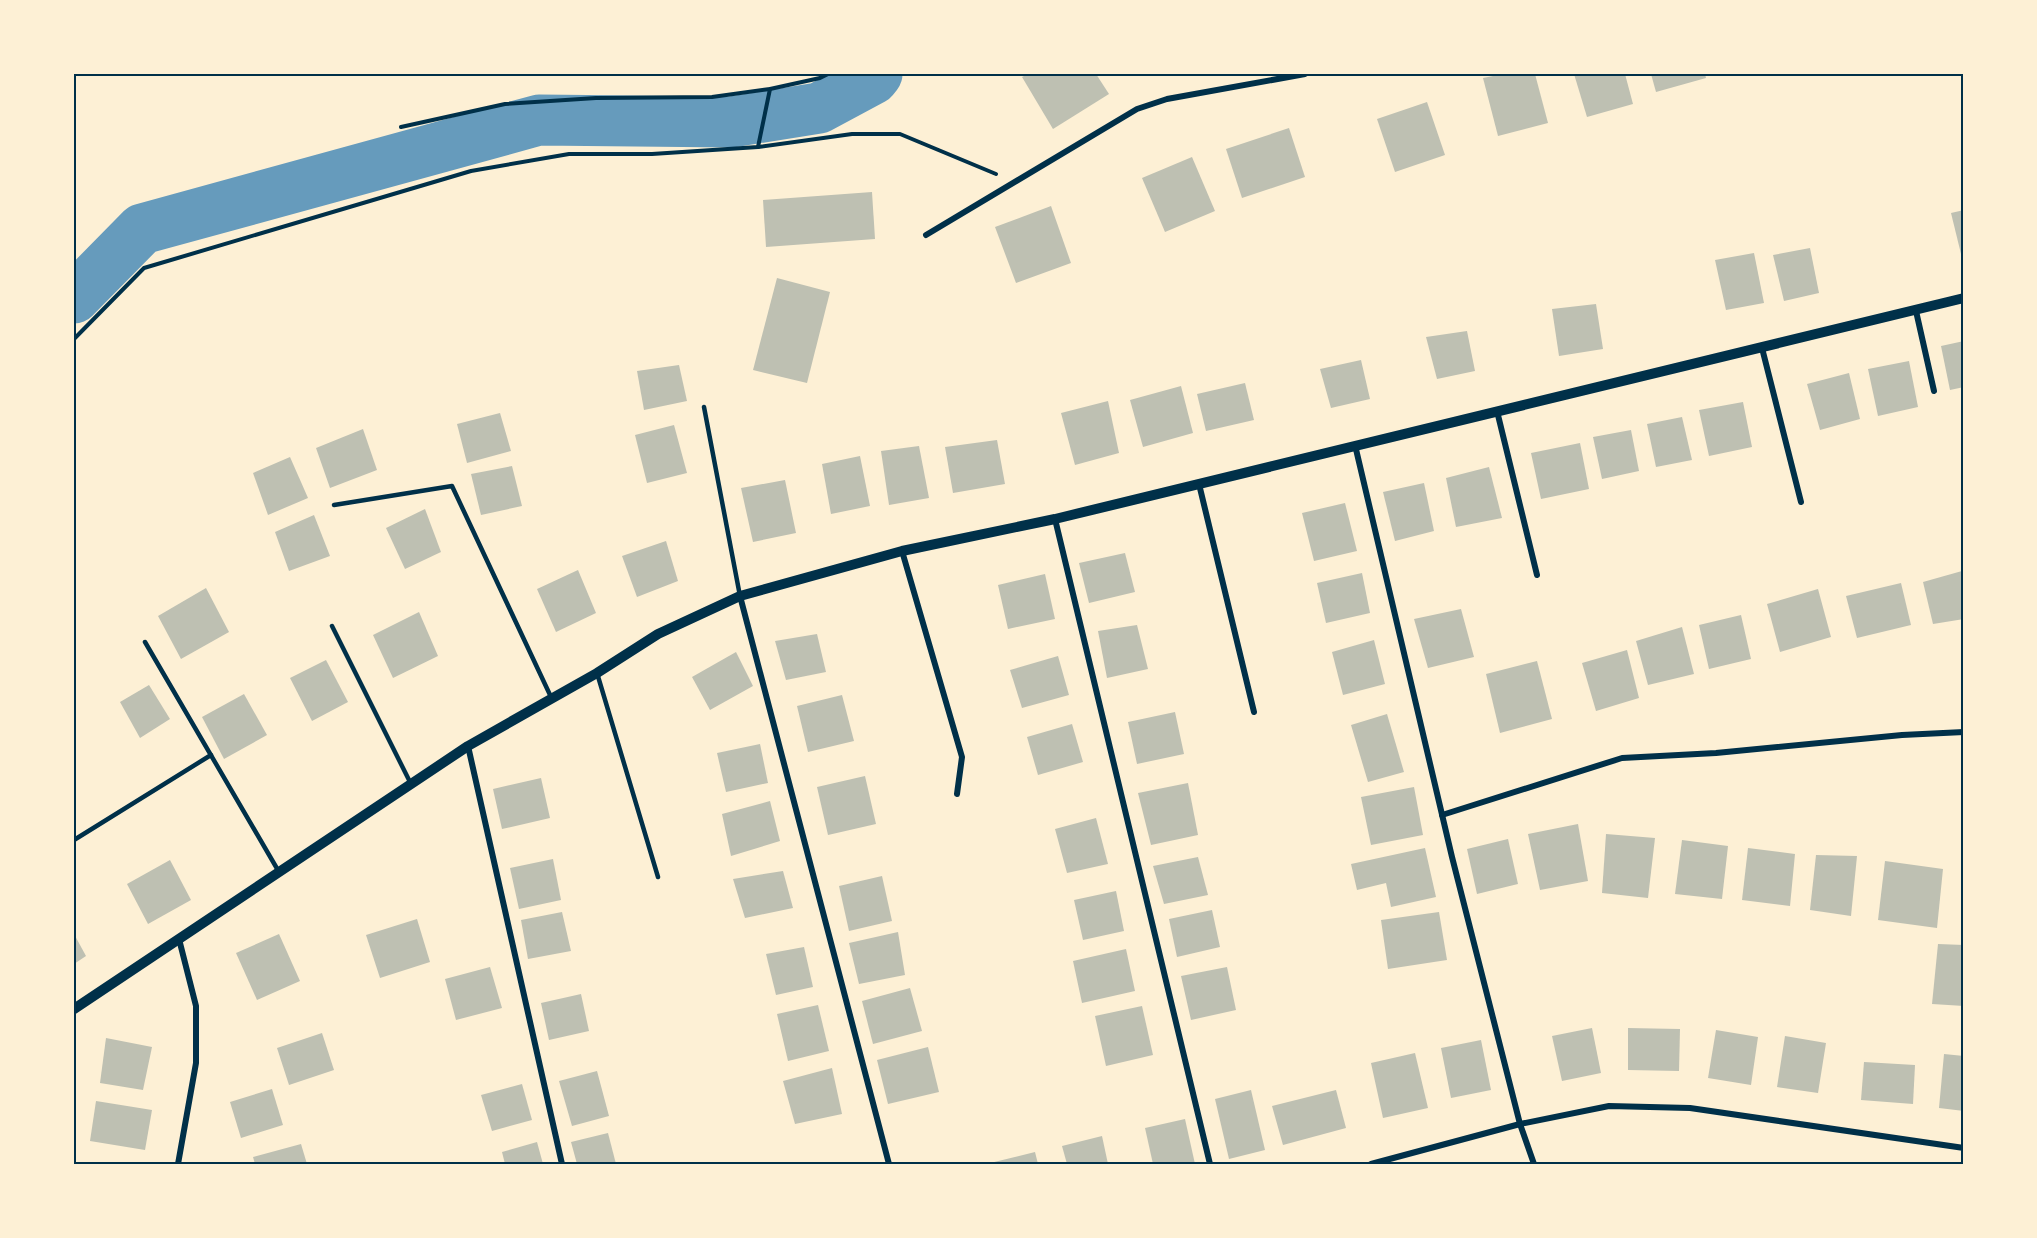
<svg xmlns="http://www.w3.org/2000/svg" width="2037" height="1238" viewBox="0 0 2037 1238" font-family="Barlow,sans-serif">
	<rect width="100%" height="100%" fill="#fdf0d5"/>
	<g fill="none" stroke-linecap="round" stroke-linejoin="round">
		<polyline stroke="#669bbc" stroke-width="51" points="74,298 142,229 539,120 731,122 819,108 873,79 877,74"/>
	</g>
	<g fill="#bec0b2">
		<polygon points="1028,74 1096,74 1109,94 1053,129 1022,77"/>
		<polygon points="1503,74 1535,74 1548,123 1498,136 1483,78"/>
		<polygon points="1574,74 1625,74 1633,104 1587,117"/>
		<polygon points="1651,74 1705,74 1706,78 1656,92"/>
		<polygon points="1427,102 1445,155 1395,172 1377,119"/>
		<polygon points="1289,128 1305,177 1242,198 1226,149"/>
		<polygon points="1192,157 1215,211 1165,232 1142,178"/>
		<polygon points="872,192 875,239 766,247 763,200"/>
		<polygon points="1051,206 1071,263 1016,283 995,227"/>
		<polygon points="1964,210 1964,257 1962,258 1951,213"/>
		<polygon points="1810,248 1819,293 1784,301 1773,255"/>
		<polygon points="1754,253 1764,303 1726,310 1715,260"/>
		<polygon points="777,278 830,292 807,383 753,370"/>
		<polygon points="1596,304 1603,349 1559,356 1552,309"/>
		<polygon points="1467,331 1475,371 1437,379 1426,337"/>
		<polygon points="1964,341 1964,387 1950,390 1941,346"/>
		<polygon points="1361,360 1370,399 1331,408 1320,369"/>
		<polygon points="1909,361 1918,407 1878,416 1868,369"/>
		<polygon points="679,365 687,401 644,410 637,371"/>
		<polygon points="1849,373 1860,419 1820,430 1807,384"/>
		<polygon points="1245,383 1254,420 1206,431 1197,394"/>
		<polygon points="1181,386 1193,433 1143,447 1130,400"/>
		<polygon points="1108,401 1119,453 1075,465 1061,413"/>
		<polygon points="1743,402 1752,447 1709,456 1699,410"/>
		<polygon points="500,413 511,451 467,463 457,424"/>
		<polygon points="1682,417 1692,460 1656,467 1647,424"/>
		<polygon points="674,425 687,473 647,483 635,435"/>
		<polygon points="363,429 377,470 330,488 316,448"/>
		<polygon points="1631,430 1639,471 1602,479 1593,437"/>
		<polygon points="997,440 1005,484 953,493 945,447"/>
		<polygon points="1580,443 1589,489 1541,499 1531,453"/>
		<polygon points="919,446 929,498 889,505 881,451"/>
		<polygon points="860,456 870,506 831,514 822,464"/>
		<polygon points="290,457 308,498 268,515 253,473"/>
		<polygon points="512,466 522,506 481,515 471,474"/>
		<polygon points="1489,467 1502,518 1456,527 1446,478"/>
		<polygon points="785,480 796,533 753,542 741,488"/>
		<polygon points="1424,483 1434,531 1395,541 1383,492"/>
		<polygon points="1345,503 1357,551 1314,561 1302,513"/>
		<polygon points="425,509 441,552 405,569 386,528"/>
		<polygon points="314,515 330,556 289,571 275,532"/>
		<polygon points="666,541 678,581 637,597 622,556"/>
		<polygon points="1125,553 1135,592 1089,603 1079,563"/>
		<polygon points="578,570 596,613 556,632 537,589"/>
		<polygon points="1962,571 1964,619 1933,624 1923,582"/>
		<polygon points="1362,573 1370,613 1326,623 1317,583"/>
		<polygon points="1045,574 1055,619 1008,629 998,585"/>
		<polygon points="1901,583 1911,625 1857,638 1846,596"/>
		<polygon points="206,588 229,632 181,659 158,616"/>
		<polygon points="1818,589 1831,637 1780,652 1767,604"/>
		<polygon points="1461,609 1474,657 1428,668 1414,619"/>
		<polygon points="419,612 438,656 393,678 373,635"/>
		<polygon points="1741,615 1751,659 1709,669 1699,625"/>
		<polygon points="1137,625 1148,669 1107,678 1098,631"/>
		<polygon points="1682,627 1694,674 1648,685 1636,641"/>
		<polygon points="817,634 826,672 786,680 775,641"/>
		<polygon points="1374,640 1385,684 1343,695 1332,652"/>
		<polygon points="1627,650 1639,698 1596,711 1582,663"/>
		<polygon points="736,652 753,686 710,710 692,677"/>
		<polygon points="1058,656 1069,695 1022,708 1010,670"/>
		<polygon points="326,660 348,702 312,721 290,678"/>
		<polygon points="1537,661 1552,719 1500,733 1486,674"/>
		<polygon points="149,685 170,719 140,738 120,702"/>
		<polygon points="244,694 267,735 224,759 202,717"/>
		<polygon points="842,695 854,741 808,752 797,706"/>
		<polygon points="1175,712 1184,754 1137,764 1128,722"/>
		<polygon points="1387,714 1404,772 1368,782 1351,725"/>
		<polygon points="1072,724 1083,762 1038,775 1027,737"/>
		<polygon points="760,744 768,783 726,792 717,753"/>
		<polygon points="865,776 876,824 828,835 817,787"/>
		<polygon points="541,778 550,818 502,829 493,789"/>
		<polygon points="1188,783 1198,835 1151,845 1138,793"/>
		<polygon points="1414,787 1423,835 1371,845 1361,797"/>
		<polygon points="770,801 780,841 731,856 722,814"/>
		<polygon points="1096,818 1108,864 1067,873 1055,829"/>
		<polygon points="1578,824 1588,881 1540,890 1528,834"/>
		<polygon points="1606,834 1655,838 1648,898 1602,893"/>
		<polygon points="1508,839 1518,884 1477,894 1467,849"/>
		<polygon points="1682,840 1728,846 1722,899 1675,894"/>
		<polygon points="1425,848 1436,897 1391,907 1386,883 1357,890 1351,864"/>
		<polygon points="1748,848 1795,854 1790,906 1742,900"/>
		<polygon points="1816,855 1857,856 1851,916 1810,910"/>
		<polygon points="1198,857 1208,895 1164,904 1153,866"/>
		<polygon points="553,859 561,900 519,909 510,868"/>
		<polygon points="170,860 191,900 148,924 127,884"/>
		<polygon points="1885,861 1943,869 1937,928 1878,920"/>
		<polygon points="783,871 793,908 745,918 733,879"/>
		<polygon points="882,876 892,921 849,931 839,886"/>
		<polygon points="1116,891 1124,931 1083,940 1074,900"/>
		<polygon points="1212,910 1220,947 1177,957 1169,919"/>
		<polygon points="562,912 571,951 528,959 521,920"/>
		<polygon points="1439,912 1447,960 1388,969 1381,920"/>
		<polygon points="417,919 430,962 380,978 366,935"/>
		<polygon points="898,932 905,975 859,984 849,943"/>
		<polygon points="74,934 86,956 74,964"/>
		<polygon points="279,934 300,981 257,1000 236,953"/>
		<polygon points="1938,944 1964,945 1964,1006 1932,1004"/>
		<polygon points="804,947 813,987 776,995 766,954"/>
		<polygon points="1126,949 1135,991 1082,1003 1073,961"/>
		<polygon points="490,967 502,1008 456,1020 445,979"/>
		<polygon points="1227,967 1236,1010 1191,1020 1181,976"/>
		<polygon points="910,988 922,1031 873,1044 862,1001"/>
		<polygon points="581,994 589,1031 549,1040 541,1003"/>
		<polygon points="818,1005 829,1051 788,1061 777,1014"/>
		<polygon points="1142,1006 1153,1055 1106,1066 1095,1016"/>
		<polygon points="1592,1028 1601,1073 1562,1081 1552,1036"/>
		<polygon points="1628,1028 1680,1029 1679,1071 1628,1070"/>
		<polygon points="1716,1030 1758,1037 1751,1085 1708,1078"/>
		<polygon points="322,1033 334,1070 289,1085 277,1048"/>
		<polygon points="1785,1036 1826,1043 1818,1093 1777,1087"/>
		<polygon points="106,1038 152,1047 143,1090 100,1083"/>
		<polygon points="1481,1040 1491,1090 1451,1098 1441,1048"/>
		<polygon points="928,1047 939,1092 888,1104 877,1060"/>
		<polygon points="1415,1053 1428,1108 1383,1118 1371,1063"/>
		<polygon points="1944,1054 1964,1056 1964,1111 1939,1108"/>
		<polygon points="1864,1062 1915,1065 1913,1104 1861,1100"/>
		<polygon points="832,1068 842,1114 795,1124 783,1081"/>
		<polygon points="597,1071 609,1116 572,1126 559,1081"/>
		<polygon points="522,1084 532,1120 492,1131 481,1095"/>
		<polygon points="272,1089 283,1125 241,1138 230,1102"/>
		<polygon points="1251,1090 1265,1150 1229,1159 1215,1099"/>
		<polygon points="1336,1090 1346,1128 1283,1145 1272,1106"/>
		<polygon points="96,1101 152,1110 145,1150 90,1141"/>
		<polygon points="1185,1119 1195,1164 1153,1164 1145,1128"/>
		<polygon points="608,1133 616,1164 577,1164 571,1142"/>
		<polygon points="1102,1136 1108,1164 1067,1164 1062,1146"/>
		<polygon points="537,1142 543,1164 505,1164 502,1152"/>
		<polygon points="301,1144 307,1164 255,1164 253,1157"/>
		<polygon points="1035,1152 1038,1164 986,1164"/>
	</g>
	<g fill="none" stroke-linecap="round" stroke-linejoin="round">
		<g stroke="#003049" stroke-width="4">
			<polyline points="401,127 505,104 596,98 712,97 770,89 820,78 828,74"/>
			<polyline points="758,147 770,89"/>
			<polyline points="74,339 144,268 471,171 569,154 652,154 758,147 852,134 900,134 996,174"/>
		</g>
		<g stroke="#003049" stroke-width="4.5">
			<polyline points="704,407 740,596"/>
			<polyline points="334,505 452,486 551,697"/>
			<polyline points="332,626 411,784"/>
			<polyline points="145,642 279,872"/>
			<polyline points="597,673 658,877"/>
			<polyline points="74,840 211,755"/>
		</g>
		<g stroke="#003049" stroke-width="6">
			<polyline points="926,235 1137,109 1167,99 1305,74"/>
			<polyline points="1916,311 1934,391"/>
			<polyline points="1762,348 1801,502"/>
			<polyline points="1497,411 1537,575"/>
			<polyline points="1355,445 1452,857 1520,1124 1534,1164"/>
			<polyline points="1199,484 1254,712"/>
			<polyline points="1055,519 1210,1164"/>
			<polyline points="902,551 962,757 957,794"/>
			<polyline points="740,596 889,1164"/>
			<polyline points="468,746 562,1164"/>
			<polyline points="1442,815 1622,758 1716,753 1902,735 1964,732"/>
			<polyline points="178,1164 196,1063 196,1006 179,939"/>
			<polyline points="1371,1164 1520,1124 1609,1106 1690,1108 1964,1148"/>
		</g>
		<polyline stroke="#003049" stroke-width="10" points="74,1009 468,746 597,673 658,634 740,596 902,551 1055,519 1964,298"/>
	</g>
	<rect width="2037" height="1238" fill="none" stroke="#fdf0d5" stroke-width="150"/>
	<rect x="75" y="75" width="1887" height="1088" fill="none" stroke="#003049" stroke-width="2"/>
</svg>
